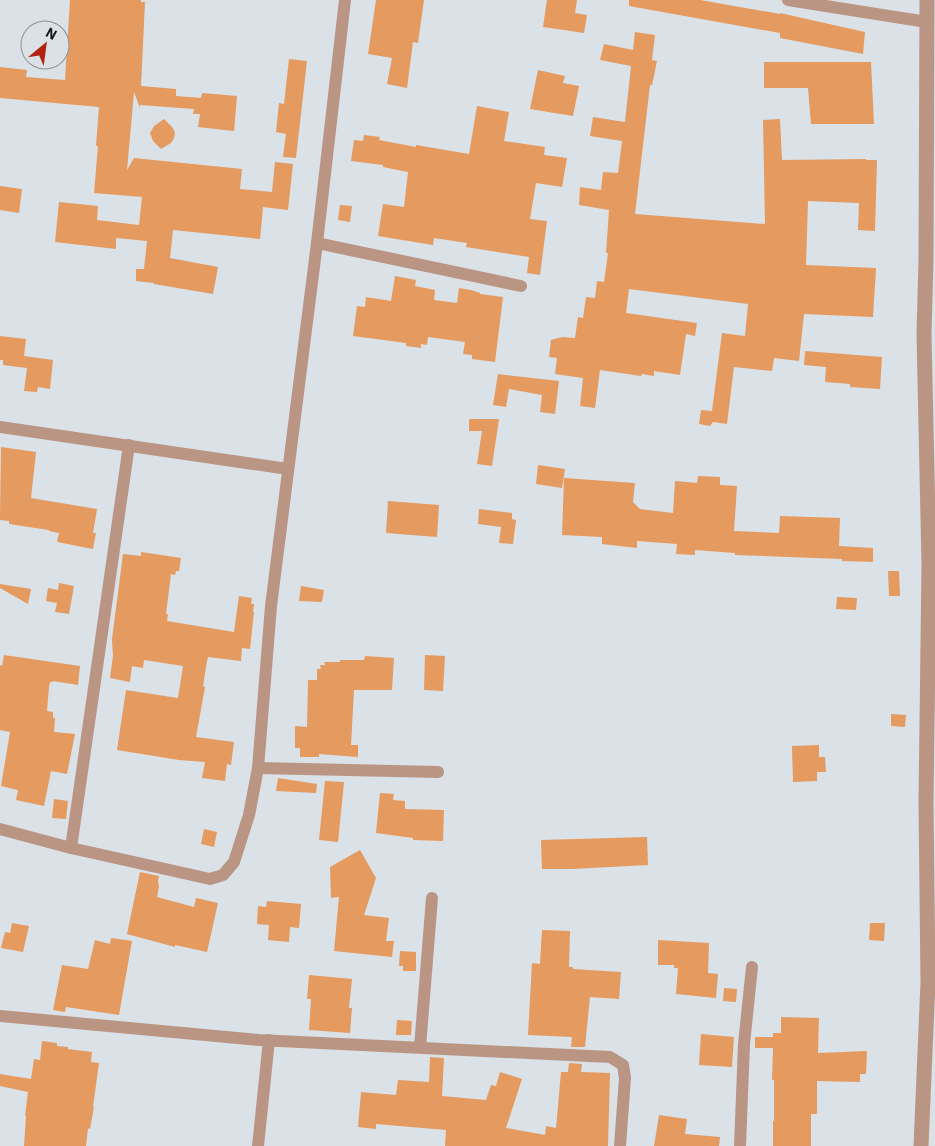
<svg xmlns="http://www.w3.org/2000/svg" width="935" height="1146" viewBox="0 0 935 1146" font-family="'IBM Plex Sans',sans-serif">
	<rect width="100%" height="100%" fill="#dae1e7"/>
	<g fill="#e59a5f">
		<polygon points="70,0 141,0 141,2 145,2 141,86 176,89 176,96 201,98 202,93 237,96 234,131 198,127 200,114 193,114 194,109 140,105 140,108 134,92 127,170 134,158 242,169 240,189 272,192 275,162 293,164 288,210 263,207 260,239 173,230 170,258 218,267 213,294 154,284 154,283 136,281 136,269 144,269 147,241 116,238 116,249 55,242 59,202 98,206 97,220 139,225 142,197 94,193 98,146 96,146 99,107 0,98 0,67 27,70 26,77 65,80"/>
		<polygon points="376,0 424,0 418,43 413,42 407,88 387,84 392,58 368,54"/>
		<polygon points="547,0 577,0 575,13 587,15 584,33 543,27"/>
		<polygon points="629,0 700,0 780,14 780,13 865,32 863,54 780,38 780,33 629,6"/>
		<polygon points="635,32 655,35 652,60 657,61 652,85 650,85 635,214 765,224 763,120 780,119 782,160 866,159 866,160 877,160 875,231 858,230 859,203 808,201 806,265 876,268 873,317 804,314 799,361 774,358 772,371 734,367 727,424 713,422 710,426 699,424 701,410 712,411 722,333 745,336 748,304 629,289 626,313 697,323 695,336 686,334 680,375 654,371 654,376 642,374 641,376 600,370 595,408 580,406 583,378 555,374 557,358 549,357 551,340 562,337 575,338 578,317 583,318 586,297 595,298 597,281 604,282 608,253 606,253 609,210 579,205 580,187 601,190 603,172 618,173 622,141 590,136 593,117 625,122 631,66 600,60 604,44 633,50"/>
		<polygon points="289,59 307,61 296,158 283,157 286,134 276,132 279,103 284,104"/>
		<polygon points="764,62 871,62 874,124 811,124 808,88 764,88"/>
		<polygon points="538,70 565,76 563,83 579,86 573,116 530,109"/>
		<polygon points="477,106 509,112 504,141 545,147 544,155 567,158 562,187 536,183 530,219 547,221 540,275 527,273 529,257 466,247 467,243 434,238 433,245 378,236 383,204 404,207 408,172 383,167 383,165 351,161 354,140 363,141 364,135 380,137 379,140 416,147 416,145 469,154"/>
		<polygon points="164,119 173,128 175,133 174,138 171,143 161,149 153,141 150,133 154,126"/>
		<polygon points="0,186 22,189 19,213 0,210"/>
		<polygon points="340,205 352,206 350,222 338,220"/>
		<polygon points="395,276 416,280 415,286 435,290 434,300 457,303 459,288 471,290 480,293 480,294 503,297 495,362 472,359 472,355 463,354 465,342 428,337 427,345 421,344 421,348 406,346 406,343 353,336 357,306 365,307 366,297 391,301"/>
		<polygon points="0,336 26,339 24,356 53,360 50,389 38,387 37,392 24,391 27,368 3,365 3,360 0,360"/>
		<polygon points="805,351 882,357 880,389 850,387 850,384 825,382 826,367 804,365"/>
		<polygon points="498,374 559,381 555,414 540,412 542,395 509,389 506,407 493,405"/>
		<polygon points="469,419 499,419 492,466 477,464 482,431 469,431"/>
		<polygon points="1,447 36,452 31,498 97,509 93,533 96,533 93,549 57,542 59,533 49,531 49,530 9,524 9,521 0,520"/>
		<polygon points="538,465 565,469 562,488 536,484"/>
		<polygon points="698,476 720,477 720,485 737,486 734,531 779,533 780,516 840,518 839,546 873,548 873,562 842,561 842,559 735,555 735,553 695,550 695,555 676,554 677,544 637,541 637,548 602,544 602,537 562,535 564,478 635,483 633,502 640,509 673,513 675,481 697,483"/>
		<polygon points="388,501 439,505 437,537 386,533"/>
		<polygon points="479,509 512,513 512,519 516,520 513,544 499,543 501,527 478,524"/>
		<polygon points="141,552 181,558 179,571 176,571 175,575 171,574 166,614 168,614 167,621 234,632 239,596 252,598 251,604 254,604 253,612 254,612 250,649 242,648 241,661 208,657 207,661 203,686 205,687 196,737 234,742 231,765 227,764 225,781 202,778 205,762 179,760 117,750 126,690 178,698 183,666 144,660 143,668 132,666 130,682 110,678 113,656 112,639 123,554 141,556"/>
		<polygon points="888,571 899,571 900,596 889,596"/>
		<polygon points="59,583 74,586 69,614 55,612 57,603 46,601 48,588 58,590"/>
		<polygon points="0,584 31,589 28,604 0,588"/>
		<polygon points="301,586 324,590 322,602 299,601"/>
		<polygon points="837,597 857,598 856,610 836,609"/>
		<polygon points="4,655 80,666 78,685 53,681 53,682 50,682 49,687 47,711 53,712 53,718 55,718 54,732 75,734 67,774 51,771 44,806 16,800 18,790 1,786 10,732 0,730 0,665 2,666"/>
		<polygon points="425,655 445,656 443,691 424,690"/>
		<polygon points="365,656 394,658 392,690 354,690 351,745 358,745 358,757 319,754 319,757 300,757 300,748 295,748 295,726 307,727 308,680 317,680 317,669 321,669 320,665 325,665 324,662 340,662 340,660 364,660"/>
		<polygon points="891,714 906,715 905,727 891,726"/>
		<polygon points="819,745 819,757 825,757 826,772 817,772 817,781 793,782 792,746"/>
		<polygon points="278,778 317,784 316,793 276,791"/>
		<polygon points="325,781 344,782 338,842 319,840"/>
		<polygon points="380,793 394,794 393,800 405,801 405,809 444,810 443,841 413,840 413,838 376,833"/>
		<polygon points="54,799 68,801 66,819 52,818"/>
		<polygon points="204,829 217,832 214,847 201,844"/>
		<polygon points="647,837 648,865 572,869 542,869 541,840"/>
		<polygon points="360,850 376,878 364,915 389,918 386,941 394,941 392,957 334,951 339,897 331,898 330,867"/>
		<polygon points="140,872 159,876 158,881 159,886 157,897 194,907 196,898 218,903 207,952 175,945 175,947 127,934"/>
		<polygon points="267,901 301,904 299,928 290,927 289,942 268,940 269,925 257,924 258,906 266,907"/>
		<polygon points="12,923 29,926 23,952 1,948 5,932 10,933"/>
		<polygon points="870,923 885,923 884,941 869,940"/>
		<polygon points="542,930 570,931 569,967 573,967 573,969 621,972 619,999 590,997 585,1047 571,1047 572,1037 528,1035 532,963 540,964"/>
		<polygon points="111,938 132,941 119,1015 66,1007 65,1012 53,1010 62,965 88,969 95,940 110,944"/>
		<polygon points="658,940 709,943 708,973 718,974 716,998 676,994 678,968 674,968 674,965 658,965"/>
		<polygon points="400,951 416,952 416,971 403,971 403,966 399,966"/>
		<polygon points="309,975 352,979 349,1008 352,1008 350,1033 309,1030 311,999 307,999"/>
		<polygon points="724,988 737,989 736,1002 723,1001"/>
		<polygon points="781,1017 819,1018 818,1053 867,1051 866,1074 860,1074 860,1082 817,1081 817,1114 811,1114 811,1146 773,1146 773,1121 774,1121 774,1080 772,1080 773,1048 755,1048 755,1037 773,1037 773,1033 781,1033"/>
		<polygon points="397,1020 412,1021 411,1035 396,1035"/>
		<polygon points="701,1034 734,1037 732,1067 699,1065"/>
		<polygon points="42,1041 57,1043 57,1046 68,1047 68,1049 92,1052 91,1062 99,1063 93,1107 94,1107 90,1129 88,1128 86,1146 24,1146 26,1116 25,1116 28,1092 0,1086 0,1074 31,1079 34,1059 40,1060"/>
		<polygon points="430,1057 444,1058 442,1096 486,1100 491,1085 496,1086 500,1072 522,1079 506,1128 545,1135 546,1126 556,1128 561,1072 568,1072 569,1063 582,1064 581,1072 610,1073 608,1146 445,1146 446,1130 376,1124 376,1129 358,1127 361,1092 396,1095 398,1080 429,1082"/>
		<polygon points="659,1115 687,1119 685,1134 720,1137 719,1146 654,1146"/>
	</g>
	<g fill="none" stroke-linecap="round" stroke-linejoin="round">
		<g stroke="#bb9584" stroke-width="12">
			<polyline points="788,0 927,22"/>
			<polyline points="317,243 521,286"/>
			<polyline points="0,427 288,469"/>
			<polyline points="258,768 438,772"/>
			<polyline points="0,829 71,848 210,879 223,875 234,862 249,815 258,768 271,606 317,243 345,0"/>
			<polyline points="71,848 129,445"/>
			<polyline points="0,1016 259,1040 610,1057 623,1065 625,1078 620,1146"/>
			<polyline points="420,1047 432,898"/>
			<polyline points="258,1146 269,1040"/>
			<polyline points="740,1146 744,1044 752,967"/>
		</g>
		<polyline stroke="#bb9584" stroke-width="15" points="921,1146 928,982 926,803 929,564 924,334 926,260 927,0"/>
	</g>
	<g transform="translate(45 45) rotate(29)"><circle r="24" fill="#dae1e7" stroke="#8c9195"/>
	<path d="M0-4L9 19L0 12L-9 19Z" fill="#b12211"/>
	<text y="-8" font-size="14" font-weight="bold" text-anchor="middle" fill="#16191b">N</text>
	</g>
</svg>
